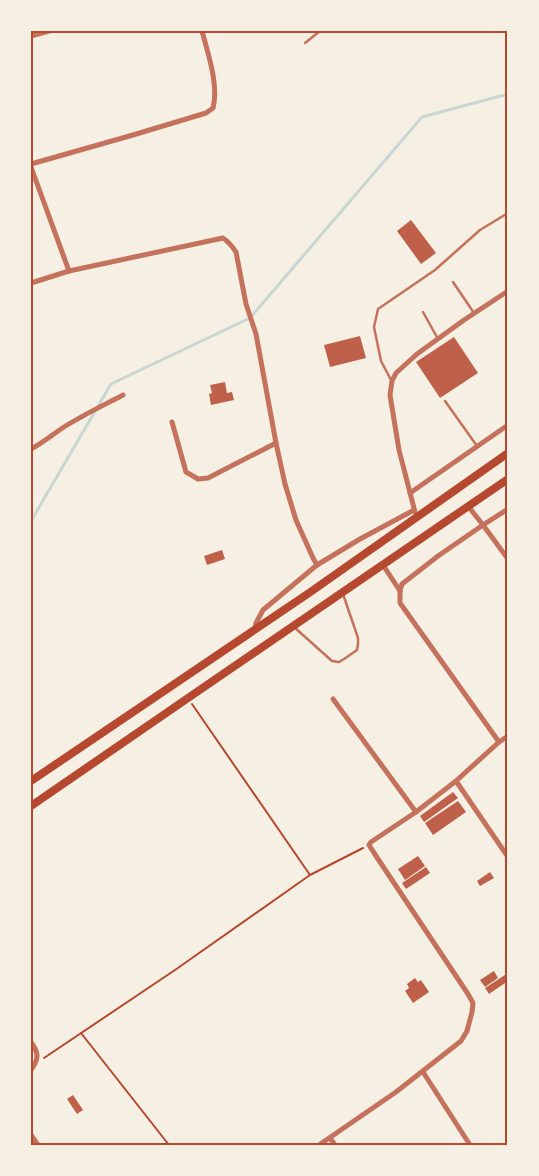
<svg xmlns="http://www.w3.org/2000/svg" width="539" height="1176" viewBox="0 0 539 1176" font-family="Quicksand,sans-serif">
	<rect width="100%" height="100%" fill="#f6efe4"/>
	<g fill="none" stroke-linecap="round" stroke-linejoin="round">
		<polyline stroke="#c9d6d2" stroke-width="3" points="31,521 111,384 250,318 422,117 508,94"/>
	</g>
	<g fill="#bf614a">
		<polygon points="411,220 436,253 421,264 397,231"/>
		<polygon points="360,336 366,358 330,367 324,345"/>
		<polygon points="454,337 478,373 440,398 416,362"/>
		<polygon points="225,382 227,393 232,392 234,400 211,405 209,394 212,393 210,385"/>
		<polygon points="222,550 225,559 207,565 204,556"/>
		<polygon points="453,792 458,798 424,822 420,816"/>
		<polygon points="458,801 466,812 433,835 425,823"/>
		<polygon points="418,856 425,866 405,880 398,869"/>
		<polygon points="426,867 430,873 406,889 402,883"/>
		<polygon points="490,872 494,878 480,886 477,881"/>
		<polygon points="494,971 498,978 485,987 480,980"/>
		<polygon points="508,973 508,981 489,994 485,988"/>
		<polygon points="415,978 418,982 421,980 429,992 413,1003 405,991 409,988 407,984"/>
		<polygon points="73,1095 83,1110 77,1114 67,1099"/>
	</g>
	<g fill="none" stroke-linecap="round" stroke-linejoin="round">
		<g stroke="#b5482f" stroke-width="2">
			<polyline points="192,704 310,875"/>
			<polyline points="81,1033 169,1145"/>
			<polyline points="44,1058 175,970 310,875 363,848"/>
		</g>
		<g stroke="#c5725c" stroke-width="2.5">
			<polyline points="305,43 320,31"/>
			<polyline points="453,282 474,313"/>
			<polyline points="423,312 438,339"/>
			<polyline points="391,380 381,361 374,327 378,309 435,270 480,230 508,213"/>
			<polyline points="445,401 477,446"/>
			<polyline points="294,627 332,661 339,662 344,659 357,650 358,644 358,638 343,594"/>
		</g>
		<g stroke="#c5725c" stroke-width="5">
			<polyline points="31,36 49,31"/>
			<path d="M31,164L133,135L206,113L213,108C219,85 208,54 202,31"/>
			<path d="M31,167L69,271L223,238C229,242 232,246 236,252L246,304L256,334L276,443L285,484L296,520L313,558L317,565L360,539L414,510"/>
			<polyline points="31,283 69,271"/>
			<polyline points="172,422 186,472 198,479 208,478 276,443"/>
			<path d="M31,449C43,443 53,434 64,427C83,415 104,405 123,395"/>
			<polyline points="410,493 508,425"/>
			<polyline points="468,506 483,525 508,509"/>
			<polyline points="415,512 399,450 390,395 392,381 396,373 417,354 464,320 508,291"/>
			<polyline points="383,565 400,591"/>
			<polyline points="255,629 256,623 263,610 317,565"/>
			<polyline points="333,699 416,812"/>
			<polyline points="499,742 508,736"/>
			<polyline points="456,781 508,857"/>
			<path d="M31,1042C39,1053 39,1059 31,1070"/>
			<polyline points="423,1072 470,1145"/>
			<polyline points="31,1135 38,1145"/>
			<polyline points="330,1138 335,1145"/>
			<polyline points="319,1145 396,1092 461,1041 467,1031 472,1012 473,1003 468,994 378,859 369,845 371,842 416,812 456,781 499,742 400,603 400,591 402,584 438,556 483,525 508,559"/>
		</g>
		<g stroke="#b5482f" stroke-width="8">
			<polyline points="31,781 309,593 508,453"/>
			<polyline points="31,806 188,698 508,479"/>
		</g>
	</g>
	<rect width="539" height="1176" fill="none" stroke="#f6efe4" stroke-width="65"/>
	<rect x="32" y="32" width="474" height="1112" fill="none" stroke="#b5482f" stroke-width="2"/>
</svg>
